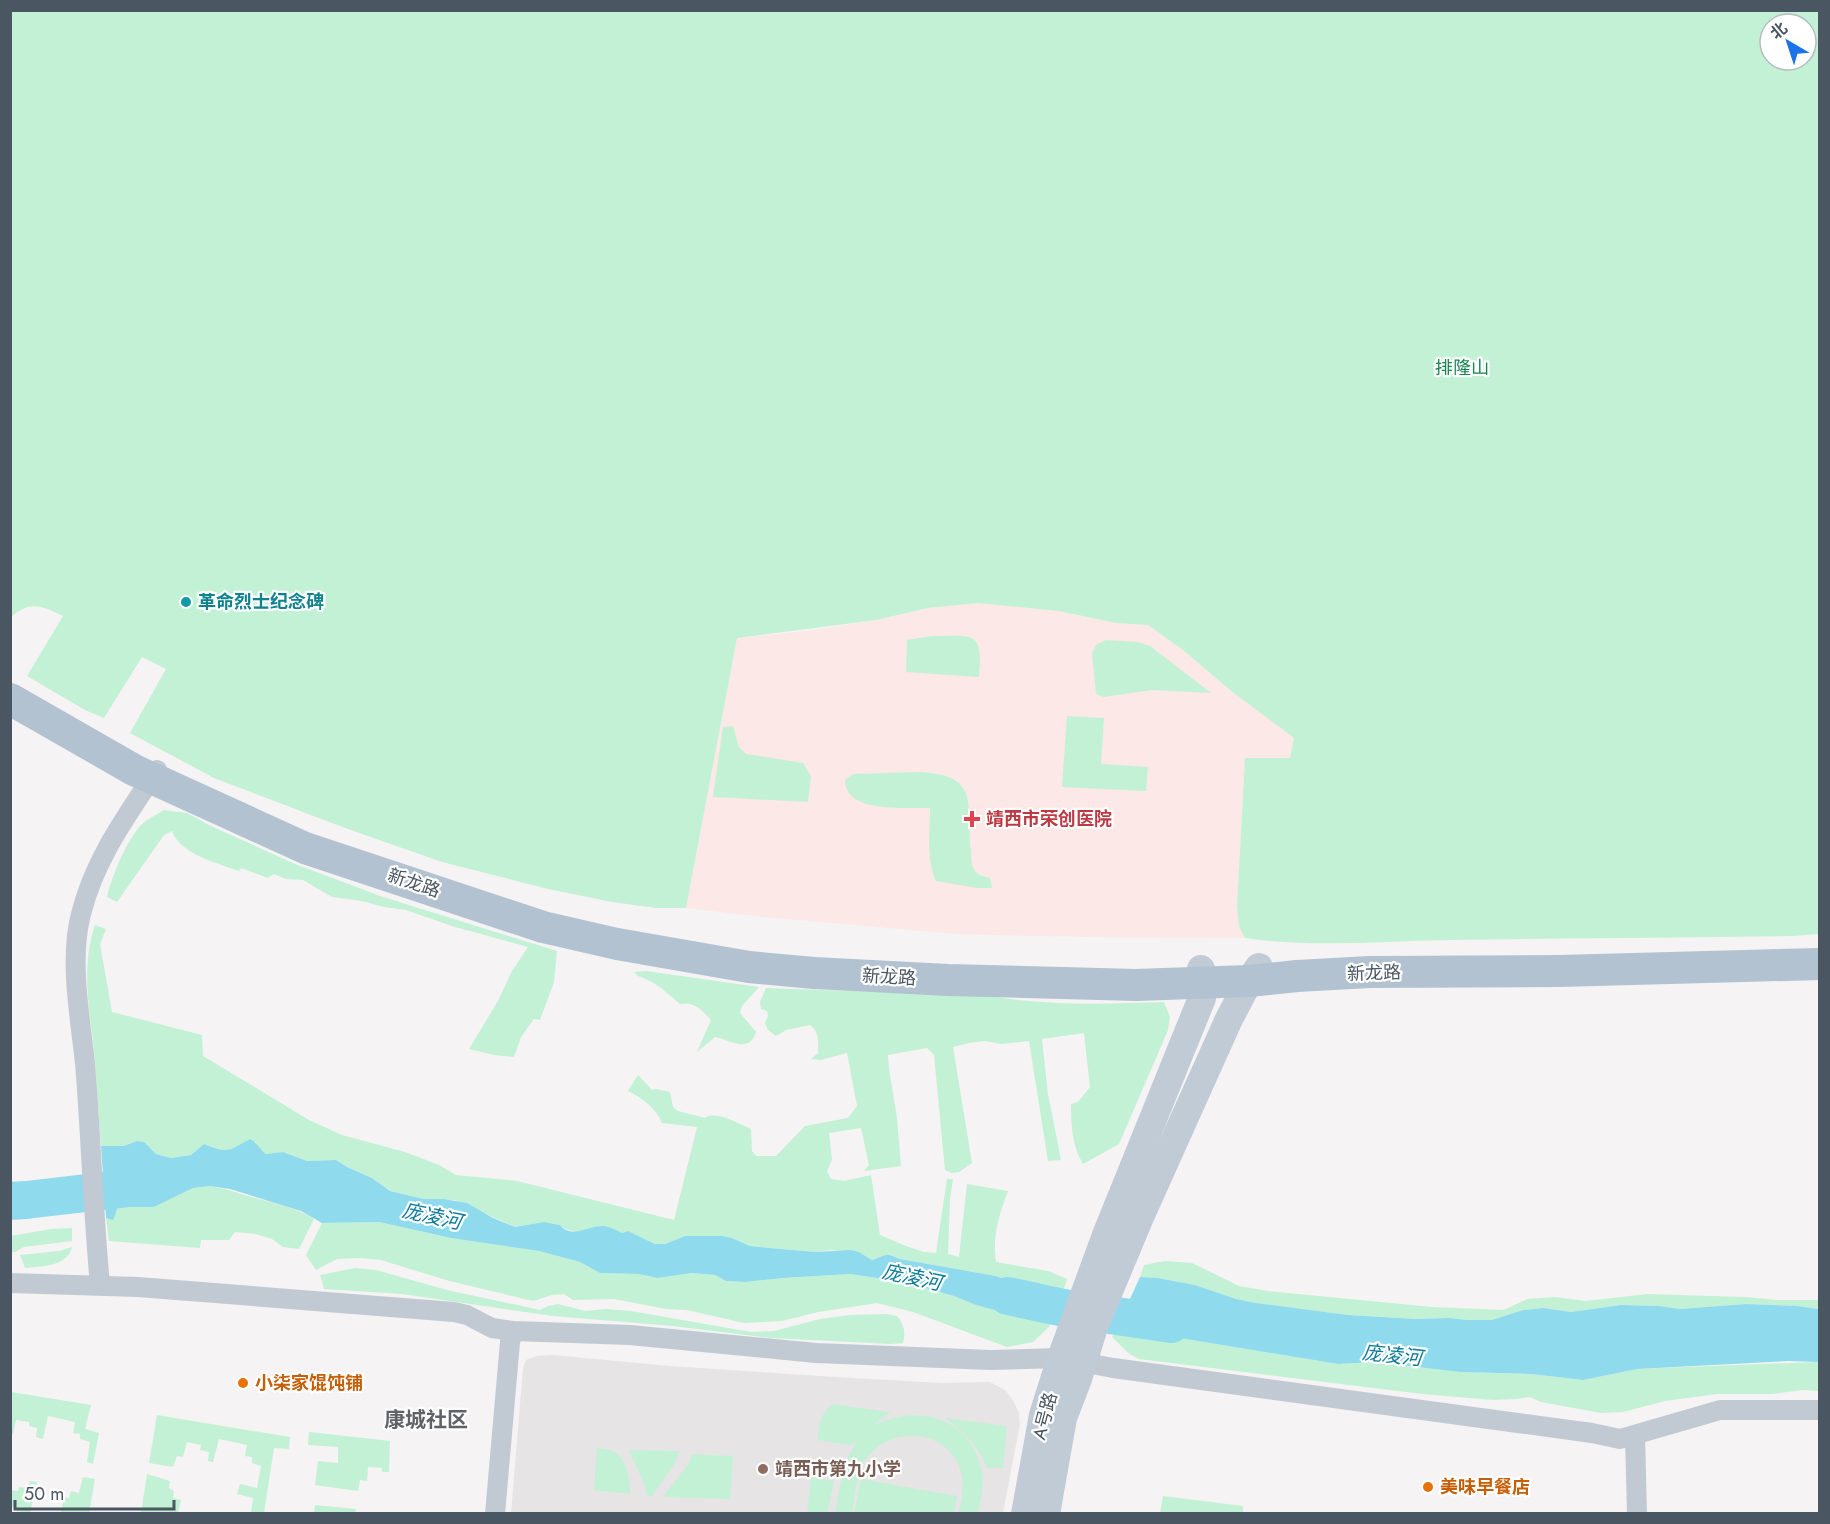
<svg xmlns="http://www.w3.org/2000/svg" width="1830" height="1524" viewBox="0 0 1830 1524" font-family="Jost,'Noto Sans SC',sans-serif">
	<rect width="100%" height="100%" fill="#f5f3f3"/>
	<polygon fill="#e6e4e5" points="553,1355 669,1366 836,1377 942,1383 990,1382 1005,1390 1013,1400 1019,1413 1020,1424 1003,1513 511,1514 523,1368 526,1360 536,1356"/>
	<polygon fill="#fce8e6" points="978,603 1059,611 1116,623 1148,625 1183,650 1230,690 1294,738 1290,758 1245,758 1237,907 1239,926 1245,938 1084,937 956,934 764,917 686,908 737,638 814,630 876,620 928,608"/>
	<g fill="#c3f1d5" fill-rule="evenodd">
		<path d="M11,10L1819,11V934L1794,936C1679,938 1564,938 1449,940C1381,941 1312,948 1245,938L1239,926L1237,907L1245,758H1290L1294,738L1230,690L1183,650L1148,625L1116,623L1059,611L978,603L928,608L876,620L737,638L686,908H656L612,902L548,889L442,862L345,828L214,778L130,733L166,669L142,657L104,718L85,710L27,676L63,616C42,606 30,600 11,617ZM1770,24H1806V60H1770Z"/>
		<path d="M932,636C972,636 984,629 979,677L906,672L907,640Z"/>
		<polygon points="1106,640 1138,642 1150,646 1211,693 1152,690 1104,697 1096,694 1092,654 1096,645"/>
		<polygon points="1067,716 1104,718 1101,764 1148,767 1146,791 1062,787"/>
		<polygon points="733,726 739,747 746,754 803,763 811,776 808,802 713,797 723,727"/>
		<path d="M916,772C981,774 966,801 971,851C971,858 971,868 977,873C980,876 986,877 990,878L992,888H977L936,881C926,858 930,833 930,808C906,807 845,814 845,780L853,774Z"/>
		<path d="M164,810L187,813L211,826L295,864L383,897L557,951L554,982L540,1020L534,1019L521,1037L514,1057L494,1055L469,1049L498,1001L512,971L528,947L455,927L406,910L384,907L362,901L332,897L303,880L286,879L274,874L268,878L241,868L239,871C217,863 180,854 172,831L164,835L117,902L107,897C112,876 126,842 140,826C147,819 156,815 164,810Z"/>
		<path d="M95,925L106,929L100,944L112,1012L202,1035L203,1056L309,1120L342,1135L405,1152L439,1165L456,1175L517,1181L674,1220L697,1127L662,1123C656,1108 642,1098 628,1091L638,1075L652,1090L656,1089L670,1092L673,1107L678,1111L705,1118C716,1110 739,1124 751,1129L752,1151L756,1156H776L805,1126L848,1118L857,1106L847,1053L821,1060L811,1059L818,1053C818,1042 820,1032 810,1025L786,1030L776,1036L768,1030L765,1023L768,1016L767,1011L761,1009L760,1002L766,988L990,996C1046,1006 1107,1004 1164,1002L1170,1017L1168,1030L1119,1144L1083,1164C1072,1146 1071,1125 1071,1104L1078,1102L1090,1087L1084,1033L1042,1039L1048,1094L1061,1160L1048,1161L1029,1041L1001,1044L986,1041L969,1043L953,1047L972,1163L959,1172L952,1173L945,1170L934,1055L927,1048L888,1055L889,1069L897,1118L901,1166L864,1171L869,1165L861,1128L829,1133L832,1160L827,1171L831,1179L844,1181L871,1175L880,1235L906,1246L924,1252L936,1253L947,1179H953L950,1200L948,1254L959,1257L967,1184L1008,1191C999,1215 992,1236 996,1262L1048,1271L1067,1279L1064,1289C1050,1285 1030,1279 1017,1288L996,1276L900,1259C885,1252 886,1255 872,1260L859,1252L832,1250L815,1252L760,1247L750,1246L732,1238L723,1236H685L665,1244H655L628,1231L622,1233C604,1224 572,1239 560,1225L544,1222L515,1227L455,1200L424,1199L390,1191L372,1178L347,1167L336,1160L307,1161L283,1152L266,1154L259,1149L256,1142H245C231,1154 220,1151 204,1144L191,1155L171,1158L156,1154L150,1148L101,1146C98,1114 97,1081 94,1049C89,1007 81,966 95,925Z"/>
		<path d="M646,971L759,987L742,1006L740,1013L756,1032C749,1054 730,1040 715,1037L697,1052L711,1020C703,1011 694,1001 680,1004C667,993 655,981 638,976L634,972Z"/>
		<path d="M210,1186C225,1188 237,1193 251,1197C273,1203 295,1207 314,1219L299,1249L283,1247L272,1239L256,1234L235,1232L229,1240H201L200,1248L109,1241L106,1218L113,1219L118,1207H154L193,1188Z"/>
		<polygon points="379,1222 451,1238 539,1251 580,1262 600,1273 639,1274 657,1278 692,1273 715,1275 726,1281 744,1282 783,1278 850,1274 904,1282 954,1296 976,1305 1027,1319 1053,1319 1049,1327 1033,1342 1007,1347 913,1312 877,1303 818,1312 782,1321 744,1323 687,1310 666,1309 614,1299 573,1300 564,1294 552,1295 533,1301 446,1280 381,1260 360,1258 337,1259 316,1270 306,1255 322,1223"/>
		<polygon points="72,1228 72,1241 24,1247 15,1252 11,1252 11,1236 51,1229"/>
		<path d="M72,1247C67,1267 42,1266 25,1268L20,1255L59,1251Z"/>
		<polygon points="1165,1261 1192,1263 1239,1286 1268,1291 1432,1307 1504,1310 1527,1299 1555,1297 1585,1301 1647,1294 1746,1297 1777,1300 1819,1300 1820,1309 1797,1306 1746,1304 1680,1309 1659,1306 1621,1305 1571,1312 1543,1308 1523,1310 1492,1320 1468,1320 1448,1318 1416,1319 1348,1315 1256,1303 1236,1299 1195,1285 1158,1278 1140,1277 1144,1265"/>
		<path d="M355,1268L376,1270L447,1290L540,1310L548,1306L558,1304L585,1311L606,1309L631,1311L751,1332L774,1331L820,1319L850,1315L886,1314L897,1316C904,1325 906,1332 903,1343L891,1344L771,1338L673,1326L553,1316L402,1294L324,1289L320,1275Z"/>
		<polygon points="1119,1323 1149,1332 1192,1340 1338,1364 1375,1362 1460,1372 1531,1374 1583,1380 1636,1369 1815,1362 1819,1362 1819,1391 1802,1390 1773,1394 1717,1394 1665,1401 1623,1412 1601,1413 1541,1402 1530,1397 1515,1399 1493,1400 1422,1394 1139,1359 1128,1353 1112,1337"/>
		<polygon points="11,1392 91,1405 85,1429 99,1433 93,1464 87,1462 90,1442 80,1439 80,1434 73,1433 75,1422 48,1416 43,1439 36,1437 37,1428 29,1426 29,1422 16,1420 13,1434 11,1434"/>
		<path d="M832,1404L890,1412L871,1427C913,1403 969,1415 981,1468C985,1483 981,1498 978,1513H959C961,1500 965,1486 961,1472C948,1426 885,1424 863,1464C856,1478 855,1498 852,1513H835C840,1486 843,1461 859,1438L851,1445L818,1440C819,1424 820,1415 832,1404Z"/>
		<polygon points="157,1415 290,1437 289,1449 274,1448 264,1513 251,1513 253,1498 237,1494 240,1484 257,1488 261,1466 252,1463 252,1457 245,1456 247,1445 219,1439 213,1462 208,1461 209,1452 200,1450 201,1445 187,1442 183,1457 177,1456 173,1467 149,1463"/>
		<path d="M945,1418L1007,1426L1003,1468H987C978,1446 964,1432 945,1418Z"/>
		<polygon points="309,1432 390,1441 389,1472 382,1472 382,1468 368,1467 367,1481 360,1480 358,1491 315,1485 318,1461 338,1463 338,1447 308,1445"/>
		<path d="M597,1448C603,1449 612,1449 616,1453C628,1461 629,1481 631,1494L594,1490Z"/>
		<polygon points="629,1450 680,1451 673,1466 652,1496 646,1495 645,1486"/>
		<polygon points="692,1454 733,1456 730,1499 663,1497 689,1463"/>
		<polygon points="147,1474 170,1481 169,1488 174,1491 173,1498 181,1500 178,1513 180,1513 141,1513"/>
		<polygon points="83,1477 95,1479 89,1513 61,1513 64,1497 69,1498 71,1491 79,1493"/>
		<polygon points="811,1477 834,1481 827,1513 807,1513"/>
		<polygon points="861,1479 957,1496 954,1513 854,1513"/>
		<polygon points="30,1481 37,1482 30,1513 16,1511 17,1508 11,1507 11,1490 18,1491 19,1487 28,1488"/>
		<polygon points="1163,1496 1243,1506 1243,1513 1160,1513"/>
		<polygon points="315,1505 356,1509 355,1513 314,1513"/>
	</g>
	<g fill="#90daee">
		<path d="M250,1139C257,1142 259,1149 266,1154L283,1152L307,1161L336,1160L347,1167L372,1178L390,1191L424,1199H444L467,1203L493,1218L515,1227L544,1222L560,1225C571,1239 588,1226 603,1226C609,1226 616,1230 622,1233L628,1231L655,1244H665L685,1236H723L732,1238L750,1246L760,1247L815,1252L850,1250L859,1252L872,1260C886,1255 885,1252 900,1259L996,1276C1004,1279 1009,1284 1017,1288L1031,1283L1064,1289L1053,1319H1027L976,1305L954,1296L904,1282L850,1274L783,1278L744,1282L726,1281L715,1275L692,1273L657,1278L639,1274L600,1273L580,1262L539,1251L451,1238L379,1222L322,1223L301,1211L230,1189L210,1186L193,1188L154,1207H118L113,1220L106,1218L101,1146H124L137,1141L144,1142L156,1154L171,1158L191,1155L204,1144C229,1154 228,1151 250,1139Z"/>
		<polygon points="1140,1277 1158,1278 1195,1285 1236,1299 1256,1303 1348,1315 1416,1319 1448,1318 1468,1320 1492,1320 1523,1310 1543,1308 1571,1312 1621,1305 1659,1306 1680,1309 1746,1304 1797,1306 1819,1309 1819,1362 1789,1361 1637,1369 1583,1380 1531,1374 1460,1372 1375,1362 1338,1364 1192,1340 1149,1332 1119,1323"/>
	</g>
	<g fill="none" stroke-linecap="round" stroke-linejoin="round">
		<g stroke="#90daee" stroke-width="38">
			<polyline points="10,1201 26,1200 155,1185"/>
			<polyline points="1008,1296 1069,1309 1171,1324"/>
		</g>
		<g stroke="#c1cad2" stroke-width="20">
			<polyline points="10,1283 138,1287 454,1312 467,1315 492,1328 513,1331 630,1335 816,1353 991,1360 1061,1358 1113,1368 1592,1433 1620,1439 1720,1410 1820,1410"/>
			<path d="M100,1285C93,1211 91,1137 85,1063C80,1016 69,960 81,914C95,858 126,817 157,770"/>
			<polyline points="1635,1436 1637,1514"/>
			<polyline points="495,1514 510,1342 513,1331"/>
		</g>
		<g stroke="#c1cbd6" stroke-width="28">
			<polyline points="1025,1514 1043,1415 1061,1358 1106,1235 1202,998 1204,982 1201,969"/>
			<polyline points="1046,1514 1063,1418 1078,1379 1094,1327 1140,1217 1229,1019 1249,981 1259,967"/>
		</g>
		<polyline stroke="#b3c2d1" stroke-width="32" points="10,699 134,770 305,848 543,927 617,944 749,967 814,973 948,980 1136,985 1249,981 1297,976 1370,972 1559,971 1820,964"/>
	</g>
	<circle fill="#0f9aa8" stroke="#fff" stroke-width="2" cx="186" cy="602" r="6"/>
	<path fill="#e0444e" stroke="#fff" stroke-width="2" d="M969 810h6v6h6v6h-6v6h-6v-6h-6v-6h6z"/>
	<g fill="#e8710a" stroke="#fff" stroke-width="2">
		<circle cx="243" cy="1383" r="6"/>
		<circle cx="1428" cy="1487" r="6"/>
	</g>
	<circle fill="#8d6e63" stroke="#fff" stroke-width="2" cx="763" cy="1469" r="6"/>
	<g text-anchor="middle" stroke-width="4.5" stroke-linejoin="round" paint-order="stroke">
		<g font-size="18" fill="#17864f" stroke="#fff">
			<text x="1462" y="374">排隆山</text>
		</g>
		<g font-size="18" font-weight="bold" fill="#0d838f" stroke="#fff" text-anchor="start">
			<text x="198" y="608">革命烈士纪念碑</text>
		</g>
		<g font-size="18" font-weight="bold" fill="#be3a42" stroke="#fff" text-anchor="start">
			<text x="986" y="825">靖西市荣创医院</text>
		</g>
		<g font-size="18" fill="#4a5661" stroke="#fff">
			<text transform="translate(414 883) rotate(19)" y="6">新龙路</text>
			<text transform="translate(1374 973) rotate(-2)" y="6">新龙路</text>
			<text transform="translate(889 977) rotate(3)" y="6">新龙路</text>
			<text transform="translate(1045 1416) rotate(-75)" y="6">A号路</text>
		</g>
		<g font-size="18" font-weight="bold" fill="#c56008" stroke="#fff" text-anchor="start">
			<text x="255" y="1389">小柒家馄饨铺</text>
			<text x="1440" y="1493">美味早餐店</text>
		</g>
		<g font-size="18" font-weight="bold" fill="#785e54" stroke="#fff" text-anchor="start">
			<text x="775" y="1475">靖西市第九小学</text>
		</g>
		<g font-size="20" font-style="italic" fill="#0c7c9b" stroke="#fff">
			<text transform="translate(432 1216) rotate(12)" y="7">庞凌河</text>
			<text transform="translate(912 1277) rotate(12)" y="7">庞凌河</text>
			<text transform="translate(1392 1355) rotate(6)" y="7">庞凌河</text>
		</g>
		<g font-size="21" font-weight="bold" fill="#5f6368" stroke="#fff">
			<text x="426" y="1427">康城社区</text>
		</g>
	</g>
	<rect width="1830" height="1524" fill="none" stroke="#4a5661" stroke-width="24"/>
	<g transform="translate(1788 42) rotate(321)"><circle r="28" fill="#ffffff" stroke="#b7bbc0" stroke-width="1.5"/>
	<path d="M0-4.5L10 22L0 15L-10 22Z" fill="#1a73e8"/>
	<text y="-9" font-size="16" font-weight="bold" text-anchor="middle" fill="#4a5661">北</text>
	</g>
	<path d="M15 1500v9h159v-9" fill="none" stroke="#4a5661" stroke-width="3"/>
	<text x="24" y="1500" font-size="18" fill="#4a5661" stroke="#ffffff" stroke-width="4.5" paint-order="stroke">50 m</text>
</svg>
